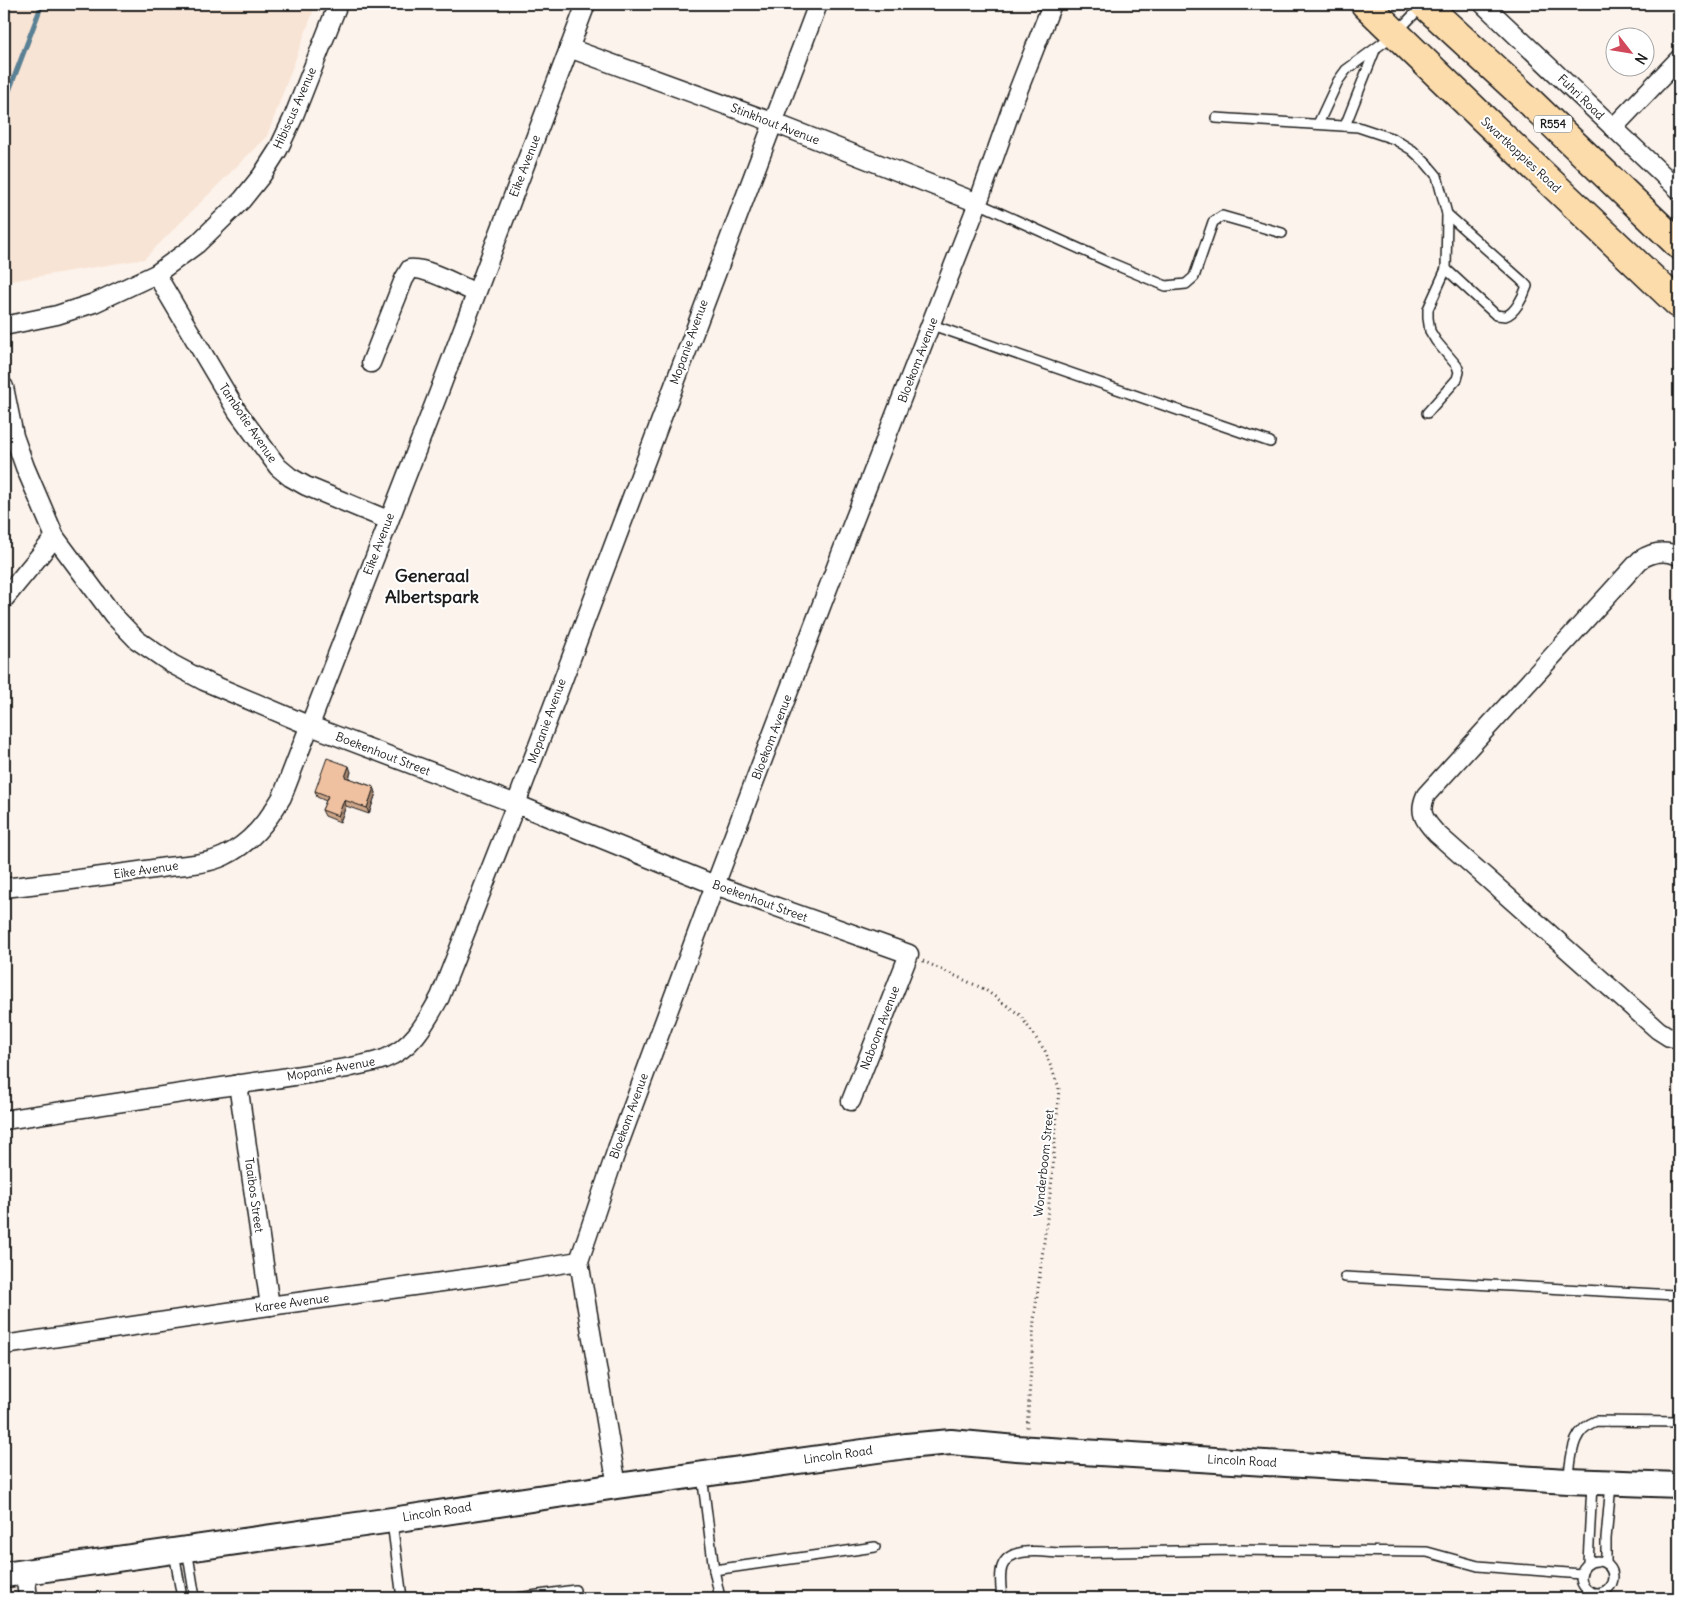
<svg xmlns="http://www.w3.org/2000/svg" width="1683" height="1602" viewBox="0 0 1683 1602" font-family="Delius,sans-serif">
	<rect width="100%" height="100%" fill="#fcf3ec"/>
	<filter id="ink" filterUnits="userSpaceOnUse"><feTurbulence type="fractalNoise" baseFrequency=".02" numOctaves="2"/><feDisplacementMap in="SourceGraphic" scale="10" xChannelSelector="R" yChannelSelector="G"/><feConvolveMatrix kernelMatrix="1 2 1 2 8 2 1 2 1" color-interpolation-filters="sRGB"/></filter>
	<g filter="url(#ink)">
		<polygon fill="#f8e4d5" points="4,4 316,4 267,136 144,259 4,282"/>
		<g fill="none" stroke-linecap="round" stroke-linejoin="round">
			<polyline stroke="#5a8094" stroke-width="5" points="4,104 42,4"/>
			<defs>
				<g id="lane">
					<polyline points="1216,118 1358,127 1394,139 1412,150 1426,163 1437,176 1447,214 1446,269 1428,309 1428,318 1430,331 1436,341 1457,366 1459,372 1457,379 1427,413"/>
					<polyline points="1318,124 1338,81 1346,70 1395,34 1422,6"/>
					<polyline points="1345,126 1375,50"/>
					<polyline points="978,203 1111,263 1166,286 1186,284 1194,277 1213,222 1222,216 1282,233"/>
					<path d="M1446,269L1496,315C1497,315 1503,316 1505,316C1515,314 1524,295 1527,286L1521,280L1447,214"/>
					<polyline points="932,325 1270,442"/>
					<polyline points="1345,1277 1675,1295 1679,1292"/>
					<polyline points="702,1475 714,1570 720,1598"/>
					<path d="M1568,1481C1572,1457 1570,1431 1596,1421L1679,1422"/>
					<polyline points="392,1522 402,1598"/>
					<polyline points="187,1549 195,1598"/>
					<polyline points="174,1552 182,1598"/>
					<circle cx="1597" cy="1577" r="16"/>
					<polyline points="1588,1563 1592,1484"/>
					<polyline points="1606,1563 1606,1539 1611,1484"/>
					<polyline points="714,1570 875,1547"/>
					<polyline points="517,1598 575,1590"/>
					<path d="M1002,1598C1001,1589 999,1576 1002,1567C1009,1546 1042,1552 1059,1553L1234,1550L1427,1552L1478,1566L1581,1574"/>
				</g>
				<g id="street">
					<polyline points="1483,4 1679,190"/>
					<polyline points="569,48 772,122 978,203"/>
					<polyline points="1613,128 1679,59"/>
					<polyline points="156,274 237,411 278,467 290,477 306,486 388,520"/>
					<polyline points="4,326 57,315 94,303 156,274 197,244 242,200 262,175 278,150 293,118 338,4"/>
					<path d="M371,363L404,279L410,269C427,267 460,286 476,293"/>
					<polyline points="4,387 14,436 25,467 55,537 113,615 137,640 172,664 204,681 308,725 516,804 715,885 909,954 851,1101"/>
					<path d="M1679,556C1665,550 1652,552 1640,560L1426,795C1418,812 1424,820 1436,833L1658,1030L1669,1037L1679,1039"/>
					<polyline points="4,599 55,537"/>
					<path d="M4,888C56,882 108,876 160,868C180,865 205,865 224,856C250,844 267,822 282,797L437,397L586,4"/>
					<polyline points="238,1084 270,1306"/>
					<path d="M4,1120L347,1068C359,1065 372,1063 384,1059C413,1048 426,1022 440,997L516,804L818,4"/>
					<polyline points="4,1345 255,1308 485,1276 579,1261"/>
					<polyline points="617,1486 579,1261 617,1149 715,885 849,533 978,203 1014,101 1052,4"/>
					<polyline points="25,1572 28,1598"/>
				</g>
				<polyline id="secondary" points="4,1575 392,1520 617,1486 906,1446 951,1442 1016,1448 1568,1481 1679,1485"/>
				<g id="primary">
					<polyline points="1365,4 1484,119 1679,304"/>
					<polyline points="1424,4 1524,96 1679,245"/>
				</g>
			</defs>
			<use href="#lane" stroke="#1c1c1c" stroke-width="12"/>
			<use href="#street" stroke="#1c1c1c" stroke-width="21"/>
			<use href="#secondary" stroke="#1c1c1c" stroke-width="28"/>
			<use href="#primary" stroke="#1c1c1c" stroke-width="31"/>
			<polyline stroke="#1c1c1c" stroke-width="3" stroke-dasharray="1 4" stroke-linecap="butt" points="923,961 984,989 1020,1015 1045,1051 1059,1088 1052,1179 1034,1320 1027,1430"/>
			<use href="#lane" stroke="#fff" stroke-width="9"/>
			<use href="#street" stroke="#fff" stroke-width="18"/>
			<use href="#secondary" stroke="#fff" stroke-width="24"/>
			<use href="#primary" stroke="#fddcac" stroke-width="28"/>
		</g>
		<polygon fill="#cea68a" stroke="#1c1c1c" points="351,772 349,778 374,787 376,793 369,814 346,806 340,822 325,816 322,810 326,801 317,797 315,791"/>
		<g fill="#a88770" stroke="#1c1c1c">
			<polygon points="349,766 351,772 347,783 345,777"/>
			<polygon points="374,787 376,793 369,814 367,808"/>
			<polygon points="344,800 346,806 340,822 338,816"/>
		</g>
		<polygon fill="#f0c1a0" stroke="#1c1c1c" points="327,758 349,766 345,777 374,787 367,808 344,800 338,816 322,810 328,796 315,791"/>
	</g>
	<g text-anchor="middle" stroke-width="4" stroke-linejoin="round" paint-order="stroke">
		<rect fill="#fff" stroke="#606060" stroke-width="1" x="1534" y="115.5" width="38" height="17" rx="4"/>
		<g font-size="11" font-weight="bold" fill="#1c1c1c">
			<text x="1553" y="128">R554</text>
		</g>
		<g font-size="12" fill="#1c1c1c" stroke="#fff">
			<text transform="translate(1581 97) rotate(44)" y="4">Fuhri Road</text>
			<text transform="translate(295 108) rotate(-66)" y="4">Hibiscus Avenue</text>
			<text transform="translate(775 124) rotate(21)" y="4">Stinkhout Avenue</text>
			<text transform="translate(1521 155) rotate(43)" y="4">Swartkoppies Road</text>
			<text transform="translate(525 166) rotate(-69)" y="4">Eike Avenue</text>
			<text transform="translate(689 342) rotate(-70)" y="4">Mopanie Avenue</text>
			<text transform="translate(918 360) rotate(-69)" y="4">Bloekom Avenue</text>
			<text transform="translate(248 423) rotate(56)" y="4">Tambotie Avenue</text>
			<text transform="translate(379 544) rotate(-69)" y="4">Eike Avenue</text>
			<text transform="translate(547 721) rotate(-70)" y="4">Mopanie Avenue</text>
			<text transform="translate(772 737) rotate(-69)" y="4">Bloekom Avenue</text>
			<text transform="translate(383 754) rotate(21)" y="4">Boekenhout Street</text>
			<text transform="translate(146 870) rotate(-8)" y="4">Eike Avenue</text>
			<text transform="translate(760 901) rotate(20)" y="4">Boekenhout Street</text>
			<text transform="translate(880 1028) rotate(-69)" y="4">Naboom Avenue</text>
			<text transform="translate(331 1069) rotate(-10)" y="4">Mopanie Avenue</text>
			<text transform="translate(629 1116) rotate(-70)" y="4">Bloekom Avenue</text>
			<text transform="translate(1044 1163) rotate(-84)" y="4">Wonderboom Street</text>
			<text transform="translate(254 1195) rotate(82)" y="4">Taaibos Street</text>
			<text transform="translate(292 1303) rotate(-8)" y="4">Karee Avenue</text>
			<text transform="translate(838 1455) rotate(-8)" y="4">Lincoln Road</text>
			<text transform="translate(1242 1461) rotate(3)" y="4">Lincoln Road</text>
			<text transform="translate(437 1512) rotate(-9)" y="4">Lincoln Road</text>
		</g>
		<g font-size="18" font-weight="bold" fill="#1c1c1c" stroke="#fff">
			<text x="432" y="582">Generaal<tspan x="432" dy="21">Albertspark</tspan></text>
		</g>
	</g>
	<rect width="1683" height="1602" fill="none" stroke="#fff" stroke-width="20"/>
	<rect x="10" y="10" width="1663" height="1582" fill="none" stroke="#1c1c1c" stroke-width="2" filter="url(#ink)"/>
	<g transform="translate(1630 52) rotate(121)"><circle r="24" fill="#ffffff" stroke="#a4a4a4"/>
	<path d="M0-4L9 19L0 12L-9 19Z" fill="#d1495b"/>
	<text y="-8" font-size="14" font-weight="bold" text-anchor="middle" fill="#1c1c1c">N</text>
	</g>
</svg>
